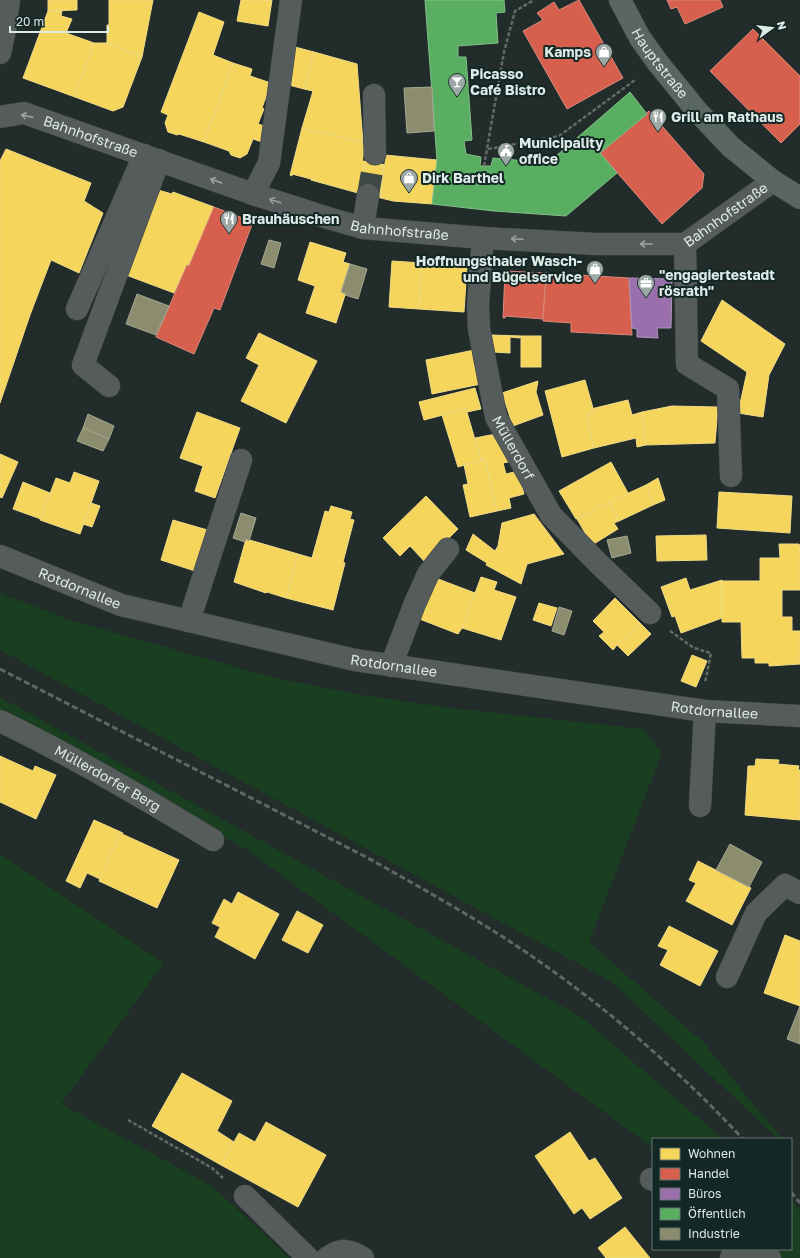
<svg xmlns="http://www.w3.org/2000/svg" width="800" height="1258" viewBox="0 0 800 1258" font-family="'Golos Text',sans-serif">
	<rect width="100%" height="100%" fill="#222c2a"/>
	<g fill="#193e20">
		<polygon points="0,593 73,621 276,678 362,695 451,708 643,729 662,753 589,942 703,1042 782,1139 778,1139 612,982 0,650"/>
		<polygon points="0,697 580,1016 723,1139 653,1139 653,1148 246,849 0,713"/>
		<polygon points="0,854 164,963 61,1104 214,1187 289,1258 0,1258"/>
		<polygon points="791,1198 800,1211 800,1258 782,1258 772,1249 791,1249"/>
	</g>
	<g fill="#f6d55c" stroke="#efdb86">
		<polygon points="48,0 77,0 77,10 48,11"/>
		<polygon points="109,0 153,0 142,57 107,43 107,25 109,25"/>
		<polygon points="241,0 272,0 268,26 237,21"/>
		<polygon points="48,11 62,11 61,16 72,19 66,33 94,43 75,97 23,78"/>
		<polygon points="199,12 224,22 213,55 233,63 204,142 179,134 177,135 168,132 165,123 168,115 161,112"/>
		<polygon points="94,43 107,43 142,57 123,107 113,111 75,97"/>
		<polygon points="295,47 314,52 304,89 289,85"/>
		<polygon points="314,52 357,64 363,143 323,132 322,134 302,128 313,91 304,89"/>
		<polygon points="233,63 252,69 250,76 271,83 262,108 264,109 258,124 268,127 262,142 253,139 247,154 240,158 231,155 229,151 204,142"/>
		<polygon points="302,128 322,134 323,132 363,143 365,168 358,193 311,180 311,179 292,174 292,176 290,175"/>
		<polygon points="6,149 91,183 84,201 103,213 79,273 51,260 30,315 0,403 0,161"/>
		<polygon points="364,152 385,155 381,198 358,193 365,168"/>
		<polygon points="385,155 437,160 432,204 393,201 381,198"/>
		<polygon points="158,190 172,194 173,192 214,207 189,266 187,265 174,293 126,275"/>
		<polygon points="310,242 346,253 343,262 350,264 341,292 346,294 345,295 336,323 306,313 315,286 298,280"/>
		<polygon points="392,261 422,263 419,309 389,307"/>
		<polygon points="422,263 467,266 464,312 419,309"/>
		<polygon points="722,300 785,344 769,375 763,417 738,413 747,372 701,341"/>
		<polygon points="259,333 317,361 286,423 241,401 259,365 246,358"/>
		<polygon points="492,335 521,336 520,338 510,337 510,353 493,352"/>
		<rect x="521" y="336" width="20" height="31"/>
		<polygon points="474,350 481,384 432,394 426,360"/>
		<polygon points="585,380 593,408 591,409 593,413 586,415 594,448 562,457 545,391"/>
		<polygon points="538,381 536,392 543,415 513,426 502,393"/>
		<polygon points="475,388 481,409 467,412 466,409 424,420 419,402"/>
		<polygon points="628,400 632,415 642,412 646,445 637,447 636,438 594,448 586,415 593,413 591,409"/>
		<polygon points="672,406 718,407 715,443 646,445 642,412"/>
		<polygon points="466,409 481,460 458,467 442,415"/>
		<polygon points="197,412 240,428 215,498 195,491 203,466 180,458"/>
		<polygon points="501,433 508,462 503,463 506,474 518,471 524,494 509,498 511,508 497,511 485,460 481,460 475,438"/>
		<polygon points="0,454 18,462 2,498 0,497"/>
		<polygon points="481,460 485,460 497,511 470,517 463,485 468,484 464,465"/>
		<polygon points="611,462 628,493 576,519 559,491"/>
		<polygon points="74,472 99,481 80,534 40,520 56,478 70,483"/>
		<polygon points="658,478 665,500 653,505 646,485"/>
		<polygon points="23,482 50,493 41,519 13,509"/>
		<polygon points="646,485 653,505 619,521 609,502"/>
		<polygon points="719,492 792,496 790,533 717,528"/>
		<polygon points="426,496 458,529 425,562 410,546 400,556 383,538"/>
		<polygon points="609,502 619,521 614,523 618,529 592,545 577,519"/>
		<polygon points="91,503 100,506 92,527 83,524"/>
		<polygon points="331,506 352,512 350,519 354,520 343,562 345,563 333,610 286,598 298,554 312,558 325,511 329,512"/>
		<polygon points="534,514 564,554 527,564 521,584 486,565 487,563 466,550 473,534 495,551 498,546 502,523"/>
		<polygon points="173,520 211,531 198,572 161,560"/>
		<polygon points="706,535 707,560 657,561 656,536"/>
		<polygon points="246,539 298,554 286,598 267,592 266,593 234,582"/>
		<polygon points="779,544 799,544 800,547 800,590 782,590 782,617 792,617 792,631 800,631 800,664 769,666 769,663 755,663 755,658 742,658 741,622 722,622 722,581 760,581 760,558 780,558"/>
		<polygon points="433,577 475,593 462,628 458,634 417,618"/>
		<polygon points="481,577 497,582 494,590 516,597 501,640 462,628"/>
		<polygon points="686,578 690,590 722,580 722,618 681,633 675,616 672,617 661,587"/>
		<polygon points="615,598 640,623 617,645 613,650 599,636 604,632 593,621"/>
		<polygon points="539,603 557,608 551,626 533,620"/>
		<polygon points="640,623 651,634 628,656 617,645"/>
		<polygon points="692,655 707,661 696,687 681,681"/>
		<polygon points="0,756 33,771 35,766 56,775 36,819 0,802"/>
		<polygon points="756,759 779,760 778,764 799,766 798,770 800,770 800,820 745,815 748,766 755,766"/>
		<polygon points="94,820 123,833 122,834 120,833 100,879 87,873 80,888 66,881"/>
		<polygon points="120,833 179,860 157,908 99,881"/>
		<polygon points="698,861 751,888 732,925 686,901 696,883 689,880"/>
		<polygon points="238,892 279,914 255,959 215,937 220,927 212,923 224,899 232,904"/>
		<polygon points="297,911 323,925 308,953 282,940"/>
		<polygon points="669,926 718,951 700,986 660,965 668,950 658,946"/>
		<polygon points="785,935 800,941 800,1006 764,993"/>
		<polygon points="182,1073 232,1101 217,1131 234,1142 221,1165 152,1126"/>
		<polygon points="266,1122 326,1155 298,1207 221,1165 239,1133 255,1142"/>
		<polygon points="570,1132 589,1161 595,1158 622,1198 590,1219 582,1208 574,1214 535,1156"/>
		<polygon points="625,1227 650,1258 606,1258 598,1248"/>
	</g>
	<g fill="#d6604d" stroke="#d8897c">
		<polygon points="579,0 623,78 567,109 523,31 543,20 537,13 554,2 559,10"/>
		<polygon points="667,0 720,0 723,7 685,24 677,7 671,9"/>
		<polygon points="753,29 800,76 800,124 781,143 710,71"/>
		<polygon points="649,111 704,174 702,188 662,224 600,153"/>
		<polygon points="214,207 253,222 220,310 214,308 194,354 156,337 187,265 189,266"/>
		<polygon points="505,271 546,273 543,319 505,316 505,318 503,318"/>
		<polygon points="546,273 629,278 632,335 571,332 571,323 543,321"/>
	</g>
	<polygon fill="#9970ab" stroke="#ae95bd" points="629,278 672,279 671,328 657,328 658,338 637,337 637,329 632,328"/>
	<polygon fill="#5aae61" stroke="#82c08a" points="425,0 504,0 505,12 496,13 498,43 458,46 458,57 466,57 472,140 464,141 466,154 481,157 480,166 491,166 493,158 548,163 630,92 647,114 600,153 617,173 566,216 494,211 432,204 437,160"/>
	<g fill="#8c8c6e" stroke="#a5a893">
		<polygon points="432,87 434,131 407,133 404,88"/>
		<polygon points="269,240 281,243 274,268 261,264"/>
		<polygon points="350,264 367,269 358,299 345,295 346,294 341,292"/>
		<polygon points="137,294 169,306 156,335 126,324"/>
		<polygon points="88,414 114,426 109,439 83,428"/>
		<polygon points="83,428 109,439 103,451 77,441"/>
		<polygon points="241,513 256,518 249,541 246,539 245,542 233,538"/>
		<polygon points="627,536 631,553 612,558 607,540"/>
		<polygon points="559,607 572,611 564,635 552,631"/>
		<polygon points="730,844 762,862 749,887 716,870"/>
		<polygon points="800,1006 800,1044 787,1039"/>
	</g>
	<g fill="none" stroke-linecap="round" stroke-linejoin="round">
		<polyline stroke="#3e4846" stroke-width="22" stroke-dasharray="22 11" stroke-linecap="butt" points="368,195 375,154"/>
		<defs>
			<g id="minor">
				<polyline points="0,53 5,30 9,0"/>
				<polyline points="374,95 375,154"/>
				<path id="s1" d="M0,117L24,113L253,194L328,218L363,228L483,238L595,244H685L773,181"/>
				<polyline points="253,194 269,163 291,0"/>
				<polyline points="363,228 368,195"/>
				<path id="s2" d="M483,238L478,305L479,329L496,417L551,515L597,562L650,613"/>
				<polyline points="685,244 687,364 728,389 731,476"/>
				<polyline points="77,309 144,155"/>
				<polyline points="109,386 83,365 159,160"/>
				<path id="s3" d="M0,556L121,605L355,660L705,711L800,716"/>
				<polyline points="189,621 241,460"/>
				<polyline points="391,666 415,603 428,574 448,549"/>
				<path id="s4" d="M0,721C73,756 144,798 213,840"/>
				<polyline points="700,806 705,711"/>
				<polyline points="727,977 756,913 785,885 800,893"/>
				<polyline points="651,1179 653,1180"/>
				<polyline points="245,1196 308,1258"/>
				<polyline points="761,1249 770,1258"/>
				<path d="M327,1258C341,1248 349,1249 363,1258"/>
				<polyline points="731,1258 748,1249"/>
			</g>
			<g id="major">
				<path id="s5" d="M620,0L640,38L658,63L697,111L731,147L773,181L800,198"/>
			</g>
		</defs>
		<use href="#minor" stroke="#3e4746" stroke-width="23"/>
		<use href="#major" stroke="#3e4746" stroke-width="23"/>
		<g stroke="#636a69" stroke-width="2.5" stroke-dasharray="4 2" stroke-linecap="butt">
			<polyline points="488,149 559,136 635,80"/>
			<polyline points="484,166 504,52 515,11 534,0"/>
			<polyline points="670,631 694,648 711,653 705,683"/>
			<polyline points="128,1120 212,1168 223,1178"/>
		</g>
		<use href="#minor" stroke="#555c5b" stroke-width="22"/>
		<use href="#major" stroke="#596662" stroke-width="22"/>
		<g stroke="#5f6766" stroke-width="3" stroke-dasharray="6 3" stroke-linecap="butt">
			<path d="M0,669L368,858C430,893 492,927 550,969C620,1019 684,1076 743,1139"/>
			<polyline points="791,1192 800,1203"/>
		</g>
	</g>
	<defs><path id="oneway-shaft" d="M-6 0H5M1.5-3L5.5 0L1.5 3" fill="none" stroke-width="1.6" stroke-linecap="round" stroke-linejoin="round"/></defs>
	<g stroke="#9aa3a2">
		<use href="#oneway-shaft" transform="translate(27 116) rotate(-167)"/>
		<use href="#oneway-shaft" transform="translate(216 181) rotate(-160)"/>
		<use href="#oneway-shaft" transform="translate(275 201) rotate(-162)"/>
		<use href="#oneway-shaft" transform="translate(517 239) rotate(-177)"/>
		<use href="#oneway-shaft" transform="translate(646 244) rotate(-180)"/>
	</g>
	<defs>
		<symbol id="shop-pin" viewBox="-11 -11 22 30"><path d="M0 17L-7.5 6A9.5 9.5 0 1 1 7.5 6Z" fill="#9ca8a6" stroke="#132724"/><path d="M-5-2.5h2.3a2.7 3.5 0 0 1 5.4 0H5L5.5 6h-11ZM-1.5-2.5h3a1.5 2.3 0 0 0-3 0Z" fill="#fff"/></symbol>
		<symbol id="bar-pin" viewBox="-11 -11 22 30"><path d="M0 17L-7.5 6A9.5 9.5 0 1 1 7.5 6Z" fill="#9ca8a6" stroke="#132724"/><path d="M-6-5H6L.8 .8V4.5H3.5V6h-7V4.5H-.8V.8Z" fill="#fff"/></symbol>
		<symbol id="restaurant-pin" viewBox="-11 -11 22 30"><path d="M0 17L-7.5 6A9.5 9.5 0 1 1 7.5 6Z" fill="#9ca8a6" stroke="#132724"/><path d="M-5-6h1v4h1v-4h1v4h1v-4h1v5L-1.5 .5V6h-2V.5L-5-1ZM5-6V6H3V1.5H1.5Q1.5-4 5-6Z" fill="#fff"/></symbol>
		<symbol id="civic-pin" viewBox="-11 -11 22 30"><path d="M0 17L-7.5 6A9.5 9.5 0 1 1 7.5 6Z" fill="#9ca8a6" stroke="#132724"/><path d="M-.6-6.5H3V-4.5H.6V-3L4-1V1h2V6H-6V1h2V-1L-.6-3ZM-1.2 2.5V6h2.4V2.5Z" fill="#fff"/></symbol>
		<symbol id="office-pin" viewBox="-11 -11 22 30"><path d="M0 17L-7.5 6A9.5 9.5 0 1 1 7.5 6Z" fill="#9ca8a6" stroke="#132724"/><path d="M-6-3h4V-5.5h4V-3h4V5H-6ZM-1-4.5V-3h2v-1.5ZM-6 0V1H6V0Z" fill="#fff"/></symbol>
	</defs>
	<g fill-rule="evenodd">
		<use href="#shop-pin" x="594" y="42" width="20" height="27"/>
		<use href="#bar-pin" x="447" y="72" width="20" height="27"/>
		<use href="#restaurant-pin" x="648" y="107" width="20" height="27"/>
		<use href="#civic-pin" x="496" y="141" width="20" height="27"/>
		<use href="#shop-pin" x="399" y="168" width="20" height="27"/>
		<use href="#restaurant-pin" x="219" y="209" width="20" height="27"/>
		<use href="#shop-pin" x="585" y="259" width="20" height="27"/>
		<use href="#office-pin" x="636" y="273" width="20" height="27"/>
	</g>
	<g text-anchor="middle" stroke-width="4" stroke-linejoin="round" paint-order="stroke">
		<g font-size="14" font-weight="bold" fill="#deeae8" stroke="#132724" text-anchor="start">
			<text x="591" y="57" text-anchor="end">Kamps</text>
			<text x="470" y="79">Picasso<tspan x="470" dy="16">Café Bistro</tspan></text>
			<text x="671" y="122">Grill am Rathaus</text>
			<text x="519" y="148">Municipality<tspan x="519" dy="16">office</tspan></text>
			<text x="422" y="183">Dirk Barthel</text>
			<text x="242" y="224">Brauhäuschen</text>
			<text x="582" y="266" text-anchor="end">Hoffnungsthaler Wasch-<tspan x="582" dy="16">und Bügelservice</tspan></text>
			<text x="659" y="280">"engagiertestadt<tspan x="659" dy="16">rösrath"</tspan></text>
		</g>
		<g font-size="14" fill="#deeae8" stroke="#132724">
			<text dy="5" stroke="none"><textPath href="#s5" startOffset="75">Hauptstraße</textPath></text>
			<text dy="5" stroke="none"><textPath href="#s1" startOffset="95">Bahnhofstraße</textPath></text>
			<text dy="5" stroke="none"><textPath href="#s1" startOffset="755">Bahnhofstraße</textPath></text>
			<text dy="5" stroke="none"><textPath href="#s1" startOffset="419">Bahnhofstraße</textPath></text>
			<text dy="5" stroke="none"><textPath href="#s2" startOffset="216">Müllerdorf</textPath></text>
			<text dy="5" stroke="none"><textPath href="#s3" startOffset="86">Rotdornallee</textPath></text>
			<text dy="5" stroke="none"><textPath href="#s3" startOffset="410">Rotdornallee</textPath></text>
			<text dy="5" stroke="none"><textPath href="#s3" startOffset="734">Rotdornallee</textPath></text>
			<text dy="5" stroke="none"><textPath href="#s4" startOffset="122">Müllerdorfer Berg</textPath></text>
		</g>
	</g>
	<rect x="652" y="1138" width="140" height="112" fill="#132724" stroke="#647572"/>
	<rect x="660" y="1148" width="20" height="12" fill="#f6d55c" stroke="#647572"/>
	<text x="688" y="1158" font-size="12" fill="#deeae8">Wohnen</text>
	<rect x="660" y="1168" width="20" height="12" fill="#d6604d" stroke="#647572"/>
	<text x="688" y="1178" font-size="12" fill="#deeae8">Handel</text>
	<rect x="660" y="1188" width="20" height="12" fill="#9970ab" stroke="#647572"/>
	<text x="688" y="1198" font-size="12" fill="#deeae8">Büros</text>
	<rect x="660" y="1208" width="20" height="12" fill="#5aae61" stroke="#647572"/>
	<text x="688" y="1218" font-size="12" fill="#deeae8">Öffentlich</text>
	<rect x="660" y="1228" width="20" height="12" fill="#8c8c6e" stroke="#647572"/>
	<text x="688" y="1238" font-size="12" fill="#deeae8">Industrie</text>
	<g transform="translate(772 28) rotate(75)" stroke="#132724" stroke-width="3" paint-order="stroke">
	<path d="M0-3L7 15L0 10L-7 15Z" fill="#deeae8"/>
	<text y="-6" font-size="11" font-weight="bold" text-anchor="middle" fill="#deeae8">N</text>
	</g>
	<path d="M10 26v6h98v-6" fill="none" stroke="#deeae8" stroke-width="2"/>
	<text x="16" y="26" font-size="12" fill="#deeae8" stroke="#132724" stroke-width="3" paint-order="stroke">20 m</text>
</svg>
